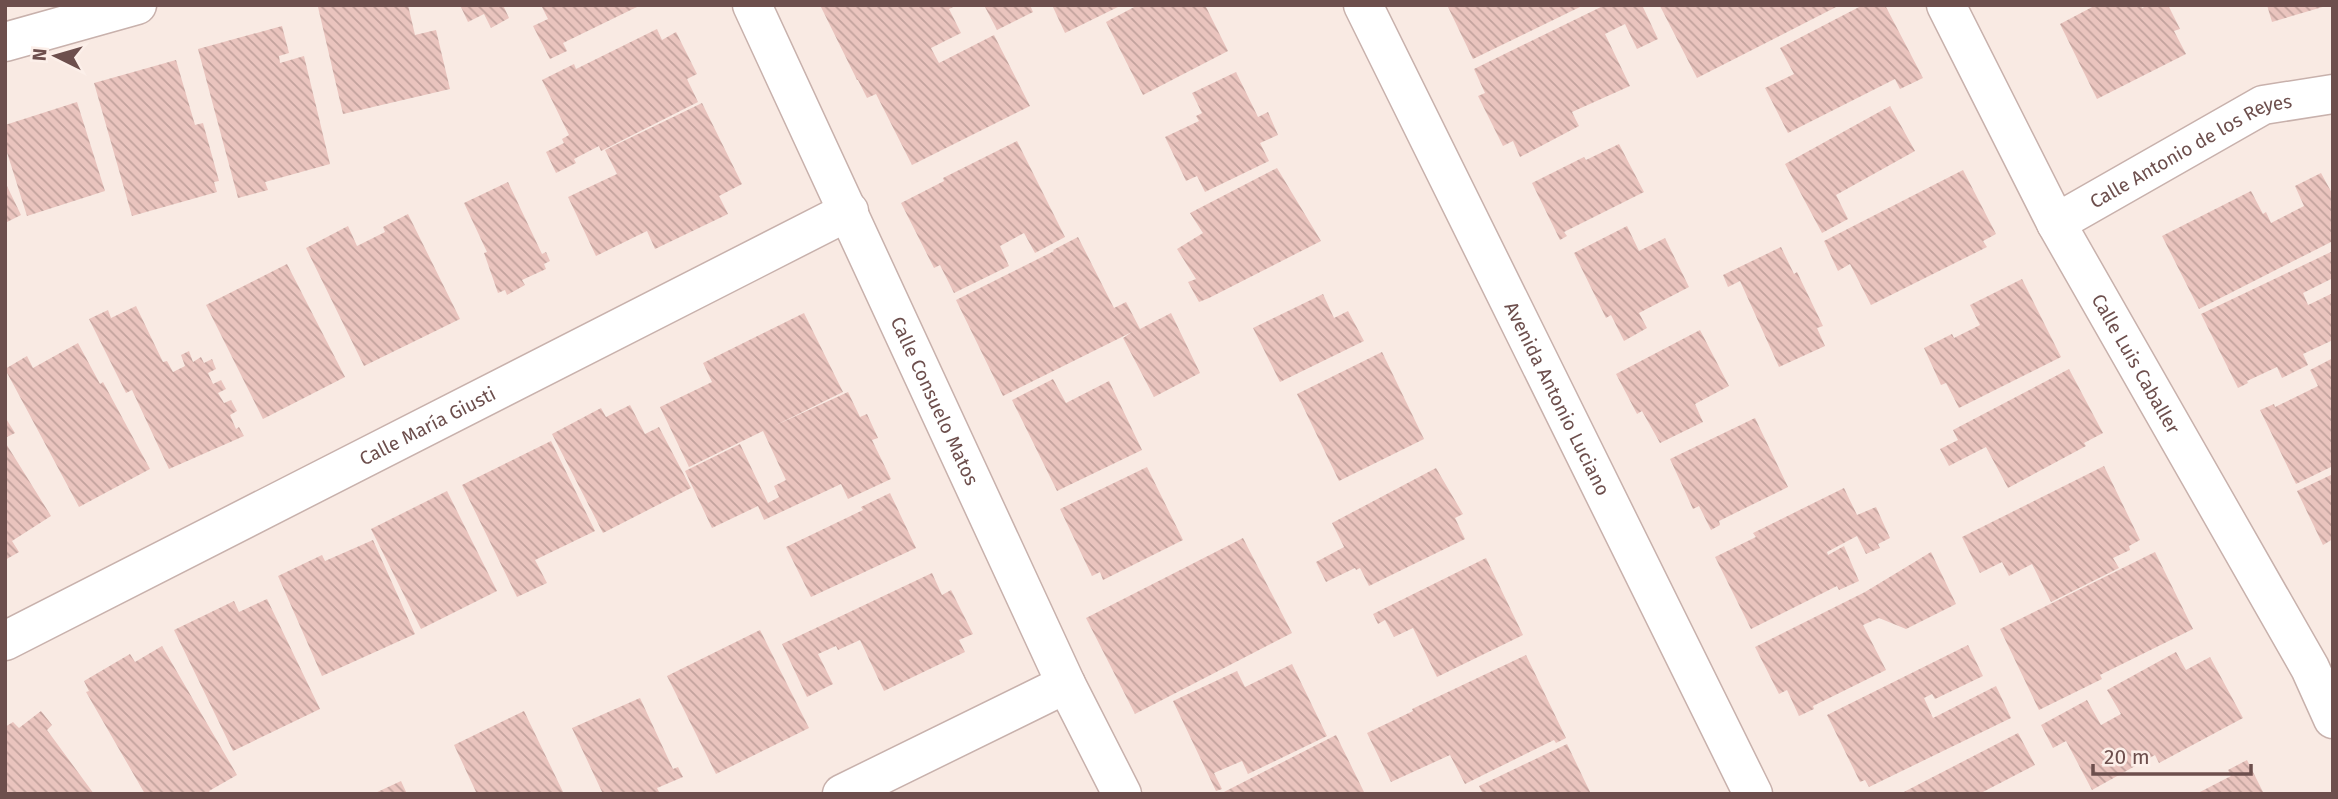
<svg xmlns="http://www.w3.org/2000/svg" width="2338" height="799" viewBox="0 0 2338 799" font-family="'Fira Sans',sans-serif">
	<defs>
		<pattern id="building-back-hatch" width="6" height="6" patternUnits="userSpaceOnUse" patternTransform="scale(1.75)"><rect width="6" height="6" fill="#eac4be"/><path d="M-1 5l2 2M0 0l6 6M5-1l2 2" fill="none" stroke="#c2a29d"/></pattern>
	</defs>
	<rect width="100%" height="100%" fill="#f9eae3"/>
	<g fill="url(#building-back-hatch)">
		<polygon points="323,5 408,5 415,35 436,30 450,89 343,114 318,7"/>
		<polygon points="460,5 503,5 509,18 491,28 484,14 468,22"/>
		<polygon points="541,5 641,5 563,43 567,51 550,59 533,26 548,19"/>
		<polygon points="820,5 957,5 949,9 961,33 931,48 939,63 994,35 1030,106 912,165 876,94 867,98 858,80 857,80"/>
		<polygon points="984,5 1030,5 1033,12 997,30"/>
		<polygon points="1052,5 1122,5 1065,33"/>
		<polygon points="1138,5 1205,5 1228,51 1143,95 1106,22"/>
		<polygon points="1447,5 1584,5 1473,59"/>
		<polygon points="1605,5 1642,5 1658,39 1637,49 1625,24 1605,34 1630,86 1572,112 1579,126 1520,157 1513,141 1503,146 1478,96 1485,93 1474,69"/>
		<polygon points="1662,5 1840,5 1697,78 1660,6"/>
		<polygon points="1863,5 1885,5 1923,78 1900,89 1895,79 1788,133 1765,88 1794,74 1780,48"/>
		<polygon points="2096,5 2141,5 2142,8 2149,5 2168,5 2180,29 2174,31 2186,54 2097,99 2060,24"/>
		<polygon points="2267,5 2326,5 2326,6 2272,22"/>
		<polygon points="282,26 289,53 279,56 280,63 304,56 330,164 265,182 268,190 238,198 198,49"/>
		<polygon points="657,29 662,40 676,32 697,74 687,79 698,102 601,151 599,146 574,159 576,163 556,173 546,152 564,143 562,139 569,135 542,80 574,64 576,69"/>
		<polygon points="176,60 195,125 203,123 219,181 214,182 217,192 132,216 94,83"/>
		<polygon points="1236,72 1258,117 1268,112 1278,135 1260,143 1269,161 1205,192 1197,176 1186,181 1165,137 1199,121 1196,116 1202,113 1192,93"/>
		<polygon points="77,102 105,191 27,216 5,146 5,125"/>
		<polygon points="702,103 742,184 719,196 728,214 655,249 647,231 596,256 568,197 617,174 605,150"/>
		<polygon points="1890,106 1915,151 1836,195 1848,219 1822,233 1785,164"/>
		<polygon points="1017,141 1065,237 1035,253 1024,233 1000,246 1009,266 954,293 940,265 934,268 901,203 944,181 943,178"/>
		<polygon points="1619,144 1644,192 1564,232 1567,236 1560,240 1532,183 1584,157 1586,160"/>
		<polygon points="1277,168 1321,241 1209,298 1199,302 1188,282 1196,279 1177,249 1203,233 1190,213"/>
		<polygon points="1963,170 1996,234 1983,241 1987,247 1871,305 1850,264 1838,271 1824,241"/>
		<polygon points="2321,173 2333,195 2333,241 2199,309 2162,236 2251,191 2263,214 2266,212 2271,223 2304,206 2295,186"/>
		<polygon points="5,182 21,215 5,223"/>
		<polygon points="508,182 542,254 546,252 550,261 544,264 546,269 522,280 525,285 507,295 505,290 498,293 484,253 487,252 464,203"/>
		<polygon points="408,214 460,319 364,366 306,248 348,226 357,246 385,232 383,227"/>
		<polygon points="1627,226 1639,251 1665,238 1689,287 1639,313 1647,328 1624,341 1611,315 1606,318 1574,253"/>
		<polygon points="1078,237 1114,308 1126,302 1140,329 1171,313 1200,373 1154,397 1123,338 1132,332 1003,396 956,300 1054,251 1053,250"/>
		<polygon points="1781,247 1794,274 1797,272 1823,326 1817,328 1825,346 1779,367 1740,281 1728,287 1723,275"/>
		<polygon points="2333,251 2333,278 2303,293 2308,305 2333,293 2333,340 2303,354 2308,365 2282,378 2277,367 2247,381 2248,383 2238,388 2201,314"/>
		<polygon points="287,264 345,377 263,419 206,305"/>
		<polygon points="2022,279 2061,357 1959,408 1946,383 1941,385 1924,348 1952,334 1954,338 1980,325 1970,305"/>
		<polygon points="1323,294 1334,318 1348,311 1364,341 1280,382 1253,328"/>
		<polygon points="136,306 163,362 167,361 173,372 185,366 181,355 189,351 193,362 201,357 204,363 212,359 216,369 208,373 213,384 221,380 226,389 218,393 224,403 231,400 237,411 230,415 236,429 239,427 244,436 169,469 132,390 126,393 89,319 108,310 111,318"/>
		<polygon points="804,313 843,392 774,426 848,392 860,417 867,414 878,438 872,440 891,479 848,499 841,484 764,520 758,506 712,528 685,471 740,444 768,503 779,497 774,486 786,480 763,431 689,467 660,407 712,382 703,363"/>
		<polygon points="1700,330 1729,386 1695,404 1703,422 1660,443 1642,411 1637,414 1616,374"/>
		<polygon points="78,343 100,384 103,382 150,469 79,507 5,369 27,356 33,368"/>
		<polygon points="1382,352 1424,439 1339,481 1297,394"/>
		<polygon points="2333,358 2333,466 2296,484 2260,410 2274,404 2275,407 2318,386 2310,370"/>
		<polygon points="2069,369 2103,433 2084,443 2086,446 2008,488 1986,447 1949,466 1940,449 1958,440 1953,430"/>
		<polygon points="1053,379 1066,403 1109,381 1142,450 1057,491 1012,400"/>
		<polygon points="630,405 645,434 659,427 691,488 603,533 552,434 601,408 606,417"/>
		<polygon points="5,417 15,433 5,438"/>
		<polygon points="1755,418 1788,487 1719,521 1720,525 1711,530 1699,506 1693,509 1670,459"/>
		<polygon points="551,441 595,531 535,560 547,583 517,597 462,485"/>
		<polygon points="5,442 51,516 12,541 19,552 5,560"/>
		<polygon points="2104,466 2140,540 2129,546 2130,550 2113,558 2119,568 2051,602 2032,564 2009,576 2002,562 1980,573 1962,537"/>
		<polygon points="1147,467 1183,540 1103,580 1100,572 1092,576 1060,509"/>
		<polygon points="1436,468 1463,514 1455,518 1465,539 1369,586 1360,568 1356,570 1355,568 1326,582 1316,562 1344,547 1332,523"/>
		<polygon points="2333,474 2333,539 2323,545 2297,491"/>
		<polygon points="1844,488 1857,515 1876,507 1890,538 1878,544 1880,548 1866,554 1857,536 1827,552 1828,555 1844,546 1859,581 1839,590 1837,586 1751,629 1715,557 1756,537 1753,533"/>
		<polygon points="447,491 497,591 421,629 371,529"/>
		<polygon points="890,493 916,548 811,597 786,547 863,510 861,507"/>
		<polygon points="1243,538 1292,633 1135,714 1086,618"/>
		<polygon points="373,540 415,634 322,676 278,576 322,555 325,561"/>
		<polygon points="1931,552 1956,604 1906,629 1879,618 1863,625 1886,670 1813,706 1814,709 1799,716 1787,690 1779,694 1755,647 1865,592"/>
		<polygon points="2155,552 2193,629 2100,675 2102,679 2039,710 2000,629"/>
		<polygon points="1486,558 1523,635 1437,677 1413,628 1394,637 1385,620 1378,624 1373,614"/>
		<polygon points="932,573 942,595 951,590 973,634 959,640 965,652 884,691 860,640 838,650 836,646 818,654 833,684 807,697 782,644"/>
		<polygon points="267,599 320,709 233,751 174,630 234,601 239,612"/>
		<polygon points="760,630 809,728 716,774 667,676"/>
		<polygon points="1968,645 1983,676 1935,699 1932,694 1924,698 1933,718 1996,686 2011,718 1869,787 1865,780 1860,782 1827,715"/>
		<polygon points="162,646 237,775 209,791 211,794 145,794 86,692 89,691 84,681 130,654 135,662"/>
		<polygon points="2176,652 2186,670 2210,657 2243,718 2159,763 2155,755 2092,790 2066,741 2053,748 2041,725 2087,700 2101,725 2121,714 2107,690"/>
		<polygon points="1526,655 1566,738 1556,743 1554,740 1465,784 1450,755 1391,782 1367,733 1413,711 1412,709"/>
		<polygon points="1292,664 1327,736 1248,774 1242,761 1214,773 1222,789 1216,791 1173,701 1237,671 1245,687"/>
		<polygon points="640,698 673,769 678,767 683,777 657,788 660,794 603,794 572,728"/>
		<polygon points="41,711 52,725 47,730 94,794 5,794 5,727 13,722 19,728"/>
		<polygon points="524,711 564,794 477,794 454,745"/>
		<polygon points="2018,733 2035,765 1979,794 1900,794"/>
		<polygon points="1336,735 1365,794 1220,794"/>
		<polygon points="1567,744 1591,794 1483,794 1479,786"/>
		<polygon points="2247,760 2264,794 2196,794 2231,776 2228,770"/>
		<polygon points="401,781 407,794 373,794"/>
	</g>
	<g fill="none" stroke-linecap="round" stroke-linejoin="round">
		<defs>
			<g id="minor">
				<path id="s1" d="M752,5L1066,684L1122,794"/>
				<path id="s2" d="M1363,5L1753,794"/>
				<path id="s3" d="M1946,5L2056,223L2310,668L2333,719"/>
				<polyline points="5,42 137,5"/>
				<path id="s4" d="M2056,223L2263,105L2333,94"/>
				<path id="s5" d="M5,641L849,211"/>
				<polyline points="842,794 1066,684"/>
			</g>
		</defs>
		<use href="#minor" stroke="#c8b1ac" stroke-width="41"/>
		<use href="#minor" stroke="#fff" stroke-width="38"/>
	</g>
	<g text-anchor="middle" stroke-width="5" stroke-linejoin="round" paint-order="stroke">
		<g font-size="19" fill="#6d4f4d" stroke="#fcefe9">
			<text dy="7" stroke="none"><textPath href="#s4" startOffset="154">Calle Antonio de los Reyes</textPath></text>
			<text dy="7" stroke="none"><textPath href="#s3" startOffset="406">Calle Luis Caballer</textPath></text>
			<text dy="7" stroke="none"><textPath href="#s1" startOffset="436">Calle Consuelo Matos</textPath></text>
			<text dy="7" stroke="none"><textPath href="#s2" startOffset="439">Avenida Antonio Luciano</textPath></text>
			<text dy="7" stroke="none"><textPath href="#s5" startOffset="474">Calle María Giusti</textPath></text>
		</g>
	</g>
	<rect width="2338" height="799" fill="none" stroke="#6d4f4d" stroke-width="14"/>
	<g transform="translate(56 56) rotate(275)" stroke="#fcefe9" stroke-width="5" paint-order="stroke">
	<path d="M0-5L12 26L0 18L-12 26Z" fill="#6d4f4d"/>
	<text y="-10" font-size="19" font-weight="bold" text-anchor="middle" fill="#6d4f4d">N</text>
	</g>
	<path d="M2093 764v10h158v-10" fill="none" stroke="#6d4f4d" stroke-width="3.5"/>
	<text x="2104" y="764" font-size="21" fill="#6d4f4d" stroke="#fcefe9" stroke-width="5" paint-order="stroke">20 m</text>
</svg>
